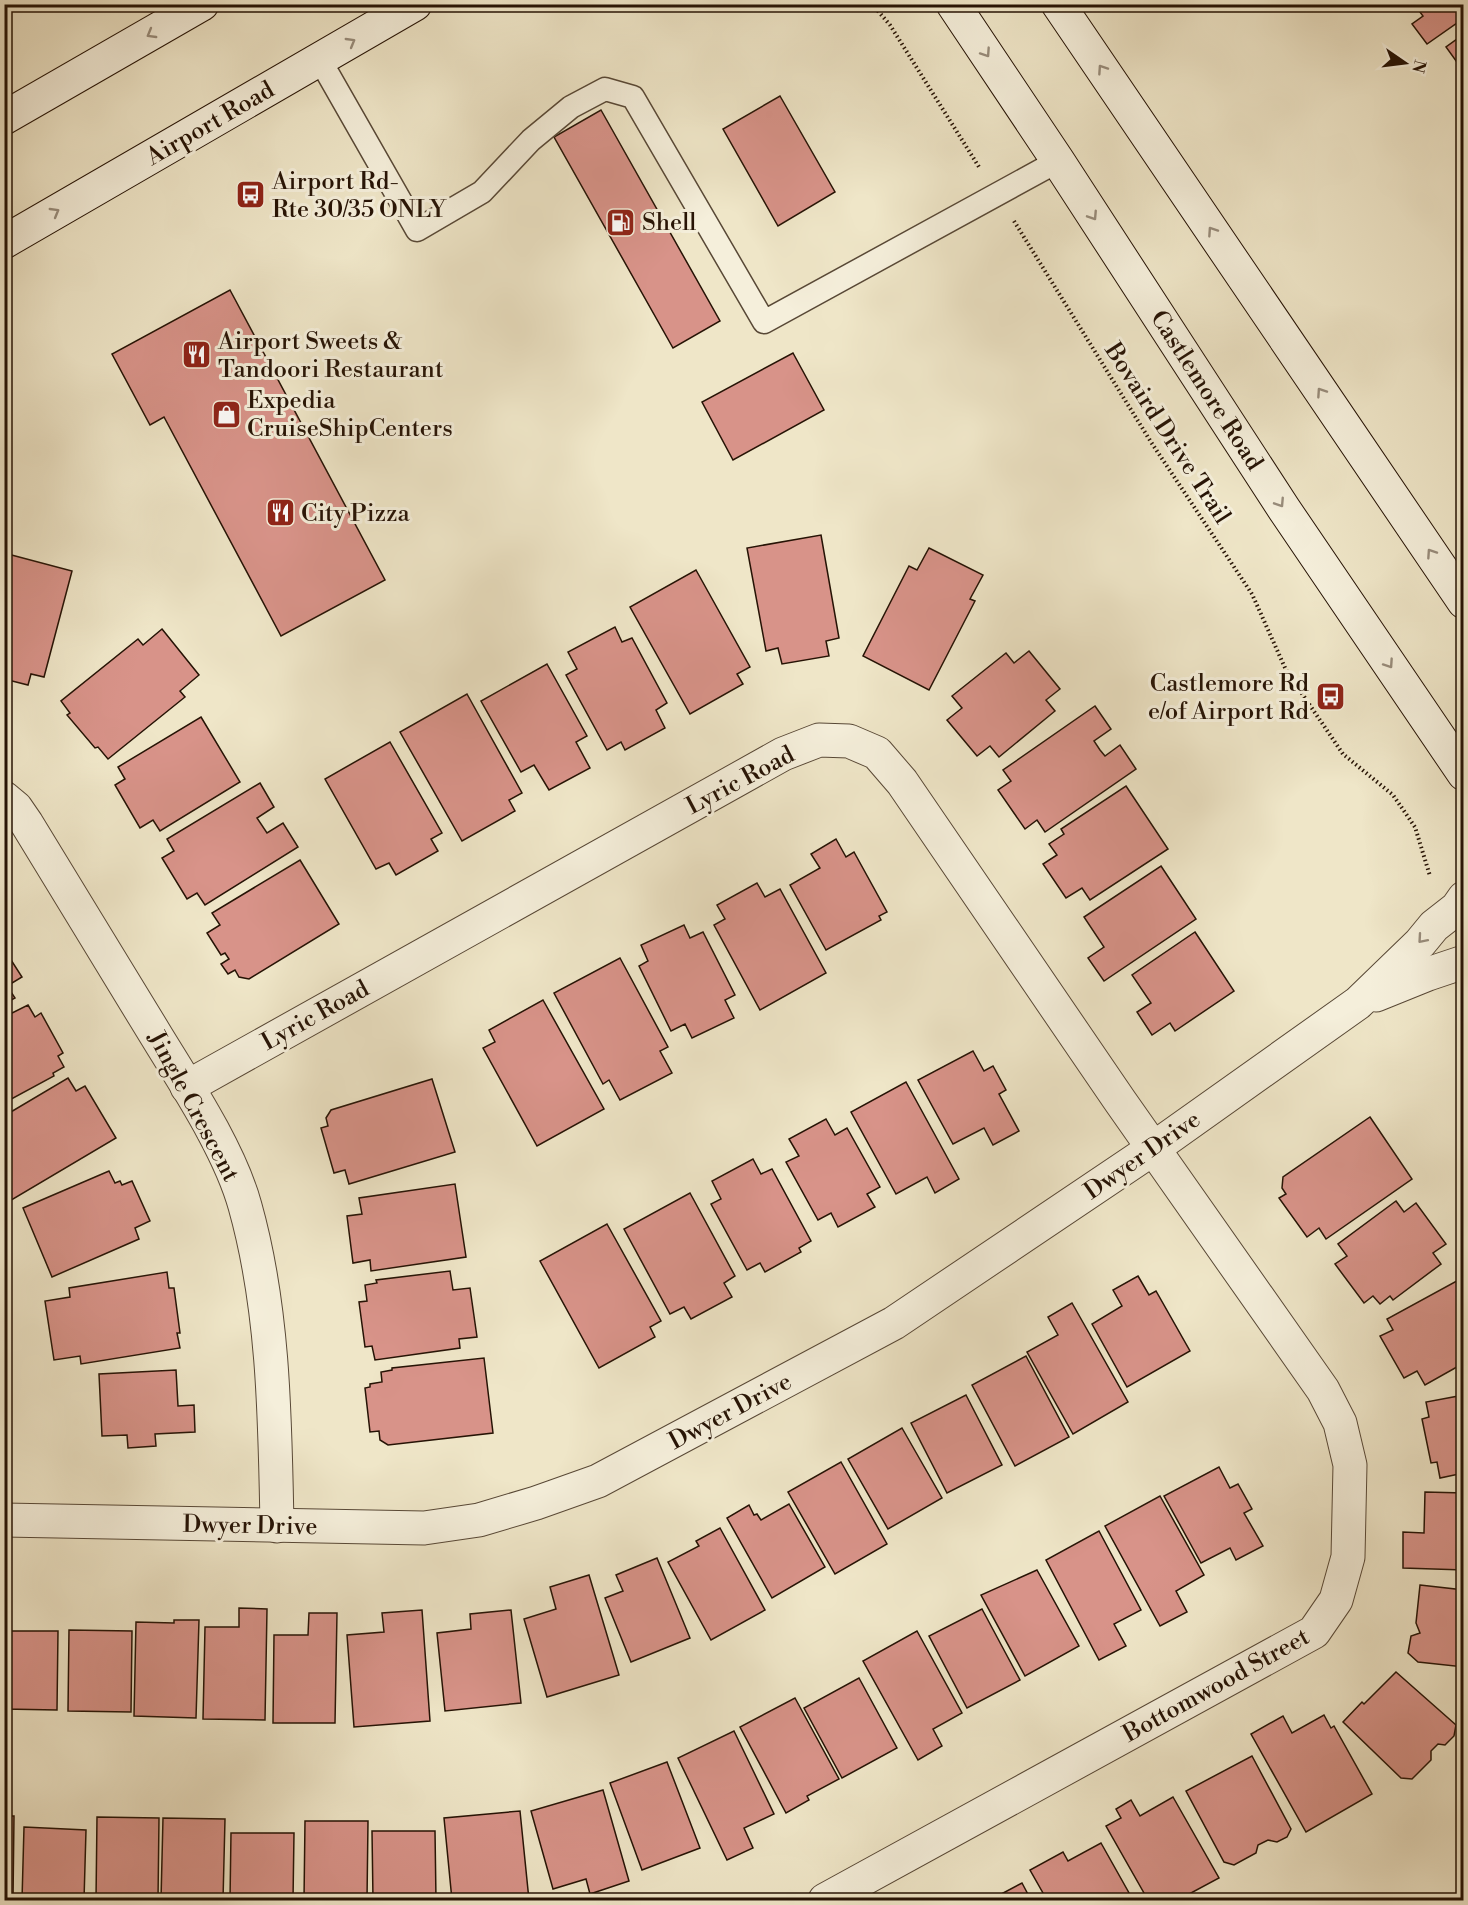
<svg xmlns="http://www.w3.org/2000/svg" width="1468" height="1905" viewBox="0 0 1468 1905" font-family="'Libre Bodoni',serif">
	<rect width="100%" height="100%" fill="#efe6c8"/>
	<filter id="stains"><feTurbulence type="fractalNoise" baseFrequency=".00333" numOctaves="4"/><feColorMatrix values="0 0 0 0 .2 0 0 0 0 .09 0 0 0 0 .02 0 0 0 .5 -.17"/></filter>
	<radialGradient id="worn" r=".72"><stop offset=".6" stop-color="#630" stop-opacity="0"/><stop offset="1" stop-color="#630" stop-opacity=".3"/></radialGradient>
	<g fill="#d89389" stroke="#261305" stroke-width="1.5">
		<polygon points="1414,4 1464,4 1464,18 1427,44 1412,24 1423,16"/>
		<polygon points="1464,34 1464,72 1446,47"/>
		<polygon points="780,96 835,192 778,226 723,129"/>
		<polygon points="601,110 720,321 673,348 554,137"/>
		<polygon points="230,290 385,580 281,636 164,417 150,425 112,354"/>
		<polygon points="793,353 824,410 733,460 702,402"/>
		<polygon points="821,535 839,638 826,641 829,656 782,664 778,648 766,651 747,548"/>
		<polygon points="929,548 983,575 970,599 975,601 929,690 863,656 909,566 917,570"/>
		<polygon points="4,553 72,571 44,677 31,674 28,685 4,679"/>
		<polygon points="696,570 750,667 737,674 743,684 690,714 630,607"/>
		<polygon points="615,627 622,642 632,638 667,703 656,710 665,728 625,750 621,742 607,750 566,675 577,669 568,652"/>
		<polygon points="162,629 199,675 180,691 185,697 108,759 98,747 95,748 67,715 70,713 61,701 138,639 143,645"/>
		<polygon points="1029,651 1060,689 1046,700 1055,711 999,757 990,746 977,756 947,720 962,708 952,696 1006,653 1014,663"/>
		<polygon points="547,664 587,736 576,742 590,768 549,790 534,765 521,772 481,701"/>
		<polygon points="467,694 522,793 509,800 515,811 462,841 400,732"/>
		<polygon points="1095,706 1111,729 1094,741 1100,750 1105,756 1120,745 1136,769 1045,832 1037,820 1025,829 998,790 1011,781 1003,770"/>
		<polygon points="201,717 240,782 160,831 153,820 140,828 115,785 125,779 118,767"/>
		<polygon points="390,742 442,833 431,839 438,851 396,875 389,863 376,869 325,779"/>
		<polygon points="260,783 274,807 257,818 267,833 283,823 298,847 205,905 197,893 187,899 162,858 174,851 167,839"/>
		<polygon points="1126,786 1168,849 1090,900 1082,888 1066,898 1043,864 1057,855 1049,844 1064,834 1061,829"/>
		<polygon points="836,839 846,857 854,852 887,912 879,916 881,920 826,950 790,885 820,868 811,854"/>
		<polygon points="300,860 339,924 249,979 239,977 235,970 228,974 221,964 229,959 225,953 221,955 207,933 220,925 212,913"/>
		<polygon points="1161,866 1196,919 1104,981 1088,958 1104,947 1084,917"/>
		<polygon points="757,883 765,897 780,889 826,973 760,1010 714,925 725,919 717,905"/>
		<polygon points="684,925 690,938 703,932 735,995 725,1000 734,1018 692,1038 685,1024 671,1031 639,966 648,961 641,945"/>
		<polygon points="1195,932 1234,991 1175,1031 1170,1023 1152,1035 1137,1012 1151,1003 1132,975"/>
		<polygon points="4,949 22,977 7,986 15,998 4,1004"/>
		<polygon points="620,958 668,1047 660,1051 672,1073 620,1100 609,1080 603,1084 554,993"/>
		<polygon points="543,1000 604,1109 537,1146 483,1048 495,1042 489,1030"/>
		<polygon points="28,1005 35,1017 41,1013 63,1053 58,1056 64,1067 53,1073 54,1076 4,1103 4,1017"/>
		<polygon points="973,1051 984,1071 993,1066 1006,1090 999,1094 1019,1131 993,1145 984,1128 953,1144 918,1080"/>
		<polygon points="68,1078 76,1091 85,1086 116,1138 8,1202 4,1195 4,1116"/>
		<polygon points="432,1079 455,1152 349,1184 345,1170 334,1173 321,1128 328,1126 326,1118 331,1110"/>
		<polygon points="906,1082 959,1179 935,1193 927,1177 896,1194 851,1112"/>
		<polygon points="1370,1117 1412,1179 1326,1239 1319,1228 1307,1237 1279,1198 1286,1194 1282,1188 1283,1177"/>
		<polygon points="826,1119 835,1135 847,1128 880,1187 867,1194 875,1207 838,1227 831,1213 818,1220 786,1162 799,1156 789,1139"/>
		<polygon points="753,1159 761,1174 772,1169 811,1241 799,1248 801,1252 765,1272 760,1263 747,1270 711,1204 721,1199 712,1181"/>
		<polygon points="109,1171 115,1183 120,1181 122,1185 132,1181 150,1221 135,1228 139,1239 52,1277 23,1208"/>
		<polygon points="455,1184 466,1257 371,1271 370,1260 353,1263 347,1216 362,1214 359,1198"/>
		<polygon points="690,1193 735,1276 724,1283 732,1297 691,1319 684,1307 670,1314 624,1229"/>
		<polygon points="1396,1201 1404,1212 1416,1203 1446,1244 1433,1253 1441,1264 1393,1300 1390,1296 1380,1304 1373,1296 1364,1303 1335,1264 1347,1256 1338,1244"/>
		<polygon points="607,1224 661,1321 650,1327 655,1337 599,1368 540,1261"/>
		<polygon points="450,1271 453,1290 470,1288 477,1337 459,1339 460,1348 375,1360 372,1346 365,1347 359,1302 367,1301 365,1285 377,1283 376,1280"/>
		<polygon points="167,1272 169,1288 174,1288 180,1333 177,1333 180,1348 81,1364 80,1356 54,1360 45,1301 70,1297 69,1288"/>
		<polygon points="1138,1276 1149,1295 1156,1291 1190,1351 1127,1387 1092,1324 1122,1306 1113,1290"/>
		<polygon points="1464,1277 1464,1363 1425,1385 1417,1371 1404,1378 1380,1336 1393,1330 1387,1319"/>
		<polygon points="1072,1303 1128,1402 1073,1434 1027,1352 1058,1335 1048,1317"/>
		<polygon points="1026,1356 1069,1437 1015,1466 972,1385"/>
		<polygon points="484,1358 493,1433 388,1445 380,1440 379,1431 370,1432 365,1388 370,1387 370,1384 382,1382 381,1372 392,1370 392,1368"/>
		<polygon points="176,1370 178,1406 194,1405 195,1432 155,1434 156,1446 128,1448 127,1435 102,1436 99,1374"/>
		<polygon points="966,1395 1002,1465 947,1493 911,1423"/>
		<polygon points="1464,1395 1464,1473 1440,1478 1437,1462 1431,1463 1422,1419 1429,1417 1426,1402"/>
		<polygon points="902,1428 942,1498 888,1529 848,1459"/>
		<polygon points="841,1462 887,1544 835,1574 788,1492"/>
		<polygon points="1219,1467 1230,1488 1238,1484 1252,1509 1244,1513 1263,1546 1236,1560 1230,1548 1201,1563 1164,1496"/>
		<polygon points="1425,1492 1464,1493 1464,1570 1403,1568 1403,1532 1424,1533"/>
		<polygon points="1160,1496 1204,1575 1176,1591 1187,1612 1160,1626 1105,1526"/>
		<polygon points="789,1504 825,1567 772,1598 727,1518 749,1505 754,1515 757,1514 761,1520"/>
		<polygon points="720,1528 765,1610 711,1640 668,1562 699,1546 696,1541"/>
		<polygon points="1099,1531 1141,1610 1114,1624 1126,1646 1099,1660 1046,1560"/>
		<polygon points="657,1558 690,1638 631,1662 605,1598 623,1591 616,1575"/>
		<polygon points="1037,1570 1079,1646 1025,1676 981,1595"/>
		<polygon points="589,1575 619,1675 547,1697 524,1619 556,1609 550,1587"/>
		<polygon points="1420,1585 1464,1590 1464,1667 1418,1662 1408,1653 1411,1636 1420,1633 1416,1623"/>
		<polygon points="239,1608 267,1609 265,1720 203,1719 205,1627 239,1627"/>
		<polygon points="982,1609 1020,1680 967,1708 929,1636"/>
		<polygon points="422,1610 430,1721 354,1727 347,1635 384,1632 382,1613"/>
		<polygon points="511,1610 521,1703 445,1711 437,1633 471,1629 470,1614"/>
		<polygon points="309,1613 337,1613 335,1723 273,1723 274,1635 308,1635"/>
		<polygon points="174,1620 199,1620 196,1718 134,1716 136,1622 174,1623"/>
		<polygon points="69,1630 132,1631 131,1712 68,1711"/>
		<polygon points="4,1631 58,1631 57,1710 4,1709"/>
		<polygon points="917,1631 962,1713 933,1729 942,1746 918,1760 863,1661"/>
		<polygon points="1396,1672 1456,1725 1454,1736 1445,1745 1438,1744 1431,1751 1431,1760 1412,1779 1401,1778 1343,1722 1362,1702 1364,1704"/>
		<polygon points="859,1678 897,1748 842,1778 804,1708"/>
		<polygon points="795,1698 839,1779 807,1796 809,1800 786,1813 740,1727"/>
		<polygon points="1324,1715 1331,1728 1334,1726 1372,1794 1306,1832 1251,1734 1283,1716 1292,1733"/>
		<polygon points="734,1731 774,1814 744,1828 753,1848 727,1860 678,1758"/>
		<polygon points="1252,1756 1291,1829 1287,1837 1277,1842 1268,1840 1258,1845 1256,1853 1234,1865 1224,1862 1186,1791"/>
		<polygon points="667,1762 700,1848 642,1870 610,1783"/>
		<polygon points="603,1790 629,1881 590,1894 586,1879 553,1889 531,1811"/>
		<polygon points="1173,1797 1219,1878 1178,1900 1148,1900 1106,1826 1121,1818 1116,1809 1131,1800 1140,1816"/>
		<polygon points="520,1811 529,1900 452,1900 444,1818"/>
		<polygon points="4,1816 14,1816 13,1900 4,1900"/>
		<polygon points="97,1817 159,1818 158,1900 96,1900"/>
		<polygon points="163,1818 225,1819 223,1900 161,1900"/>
		<polygon points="305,1821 368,1821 367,1900 304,1900"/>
		<polygon points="24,1827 86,1830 84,1900 22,1900"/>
		<polygon points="372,1831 435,1831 436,1900 373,1900"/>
		<polygon points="231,1833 294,1833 293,1900 230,1900"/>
		<polygon points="1101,1843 1133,1900 1047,1900 1030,1870 1063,1852 1068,1861"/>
		<polygon points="1022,1883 1031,1900 990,1900"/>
	</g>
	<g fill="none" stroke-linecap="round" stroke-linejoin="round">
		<defs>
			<polyline id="lane" points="320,60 417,230 482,192 531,140 571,107 605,89 633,97 764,322 1058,161"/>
			<g id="street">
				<path d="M4,798L16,808L27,824C70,895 114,966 157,1037C187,1086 230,1151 245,1206C274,1309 275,1420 277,1526"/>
				<polyline points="1376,995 1428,974 1464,962"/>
				<polyline points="187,1087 783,754 819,740 849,741 877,753 902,782 1120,1101 1323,1390 1340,1423 1350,1465 1348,1557 1336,1600 1314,1632 825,1900"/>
				<polyline points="4,1520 424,1528 479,1520 536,1503 598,1481 894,1323 1154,1148 1358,1003 1420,943 1434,926 1457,908 1464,898"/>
			</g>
			<g id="secondary">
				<polyline points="953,4 1058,161 1284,509 1464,774"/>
				<polyline points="1058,4 1464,602"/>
				<polyline points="4,118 202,4"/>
				<polyline points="4,242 415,4"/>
			</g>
		</defs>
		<use href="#lane" stroke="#584836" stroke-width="25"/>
		<use href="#street" stroke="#584836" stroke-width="35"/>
		<use href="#secondary" stroke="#261305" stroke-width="35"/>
		<g stroke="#261305" stroke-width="4" stroke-dasharray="1.5 3" stroke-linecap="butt">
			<polyline points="872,4 890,25 979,167"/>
			<polyline points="1014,221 1151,442 1252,594 1286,670 1343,754 1393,795 1415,827 1430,876"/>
		</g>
		<use href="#lane" stroke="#f5efdb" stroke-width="22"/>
		<use href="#street" stroke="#f5efdb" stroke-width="33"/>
		<use href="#secondary" stroke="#f5efdb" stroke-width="33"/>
	</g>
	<defs><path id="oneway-chevron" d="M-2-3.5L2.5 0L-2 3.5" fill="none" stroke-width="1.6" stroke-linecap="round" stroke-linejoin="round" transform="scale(1.5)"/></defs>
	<g stroke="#988c7b">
		<use href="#oneway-chevron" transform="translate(151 34) rotate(150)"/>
		<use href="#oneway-chevron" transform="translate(351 42) rotate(-30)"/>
		<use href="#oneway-chevron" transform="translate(986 53) rotate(56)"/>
		<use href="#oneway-chevron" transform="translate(1102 69) rotate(-124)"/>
		<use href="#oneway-chevron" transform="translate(55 212) rotate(-30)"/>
		<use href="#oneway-chevron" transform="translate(1093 216) rotate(57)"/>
		<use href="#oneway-chevron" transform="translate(1212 231) rotate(-124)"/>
		<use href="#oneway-chevron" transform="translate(1321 392) rotate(-124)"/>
		<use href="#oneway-chevron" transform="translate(1280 503) rotate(57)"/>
		<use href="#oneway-chevron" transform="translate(1431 553) rotate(-124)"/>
		<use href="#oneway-chevron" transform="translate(1389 664) rotate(56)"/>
		<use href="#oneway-chevron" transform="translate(1422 939) rotate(131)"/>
	</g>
	<defs>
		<symbol id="bus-square" viewBox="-11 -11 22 22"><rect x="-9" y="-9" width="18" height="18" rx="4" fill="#8f2418" stroke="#f5efdb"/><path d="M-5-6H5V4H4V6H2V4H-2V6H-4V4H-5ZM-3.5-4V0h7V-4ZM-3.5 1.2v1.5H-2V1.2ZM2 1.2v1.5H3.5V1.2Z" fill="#fff"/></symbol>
		<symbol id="fuel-square" viewBox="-11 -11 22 22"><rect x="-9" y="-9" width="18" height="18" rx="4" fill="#8f2418" stroke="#f5efdb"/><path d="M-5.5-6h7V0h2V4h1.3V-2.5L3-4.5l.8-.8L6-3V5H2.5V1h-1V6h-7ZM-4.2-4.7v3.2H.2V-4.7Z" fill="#fff"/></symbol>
		<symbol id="restaurant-square" viewBox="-11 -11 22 22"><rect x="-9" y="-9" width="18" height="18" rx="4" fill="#8f2418" stroke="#f5efdb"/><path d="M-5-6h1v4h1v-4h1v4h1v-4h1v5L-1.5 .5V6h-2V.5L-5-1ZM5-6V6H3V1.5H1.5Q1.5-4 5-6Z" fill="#fff"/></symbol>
		<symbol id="shop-square" viewBox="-11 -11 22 22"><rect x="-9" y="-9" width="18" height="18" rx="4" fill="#8f2418" stroke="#f5efdb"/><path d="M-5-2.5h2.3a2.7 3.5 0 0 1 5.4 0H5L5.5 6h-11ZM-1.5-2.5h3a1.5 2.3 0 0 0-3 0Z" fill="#fff"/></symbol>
	</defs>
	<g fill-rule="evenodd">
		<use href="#bus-square" x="234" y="178" width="33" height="33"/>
		<use href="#fuel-square" x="604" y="206" width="33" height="33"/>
		<use href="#restaurant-square" x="180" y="338" width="33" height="33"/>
		<use href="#shop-square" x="210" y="398" width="33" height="33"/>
		<use href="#restaurant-square" x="264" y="496" width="33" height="33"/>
		<use href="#bus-square" x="1314" y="680" width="33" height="33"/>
	</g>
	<g text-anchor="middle" stroke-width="6" stroke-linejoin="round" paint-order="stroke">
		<g font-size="24" fill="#261305" stroke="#f5efdb">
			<text transform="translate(210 123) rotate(-30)" y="8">Airport Road</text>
			<text transform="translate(1207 390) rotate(57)" y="8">Castlemore Road</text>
			<text transform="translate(1168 433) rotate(57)" y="8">Bovaird Drive Trail</text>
			<text transform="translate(740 780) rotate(-28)" y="8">Lyric Road</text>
			<text transform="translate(315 1015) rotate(-29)" y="8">Lyric Road</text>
			<text transform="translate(194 1106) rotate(62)" y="8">Jingle Crescent</text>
			<text transform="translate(1142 1155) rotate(-35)" y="8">Dwyer Drive</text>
			<text transform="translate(730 1411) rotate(-28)" y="8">Dwyer Drive</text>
			<text transform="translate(250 1525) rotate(1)" y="8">Dwyer Drive</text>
			<text transform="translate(1216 1685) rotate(-29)" y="8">Bottomwood Street</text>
		</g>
		<g font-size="24" fill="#261305" stroke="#f5efdb" text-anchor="start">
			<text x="272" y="189">Airport Rd-<tspan x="272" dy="28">Rte 30/35 ONLY</tspan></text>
			<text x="642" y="230">Shell</text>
			<text x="218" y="349">Airport Sweets &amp;<tspan x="218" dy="28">Tandoori Restaurant</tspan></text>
			<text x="247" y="408">Expedia<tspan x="247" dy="28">CruiseShipCenters</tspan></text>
			<text x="301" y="521">City Pizza</text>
			<text x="1309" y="691" text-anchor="end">Castlemore Rd<tspan x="1309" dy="28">e/of Airport Rd</tspan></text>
		</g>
	</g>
	<rect width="1468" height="1905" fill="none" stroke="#efe6c8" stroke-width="24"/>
	<rect x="6" y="6" width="1456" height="1893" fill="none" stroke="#261305" stroke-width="3"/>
	<rect x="12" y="12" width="1444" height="1881" fill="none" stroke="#261305" stroke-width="1.5"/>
	<g transform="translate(1405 63) rotate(104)" stroke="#f5efdb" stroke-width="4.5" paint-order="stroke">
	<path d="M0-4.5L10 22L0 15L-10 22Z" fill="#261305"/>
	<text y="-9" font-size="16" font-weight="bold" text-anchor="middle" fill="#261305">N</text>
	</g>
	<rect width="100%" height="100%" filter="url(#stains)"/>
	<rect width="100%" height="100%" fill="url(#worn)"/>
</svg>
